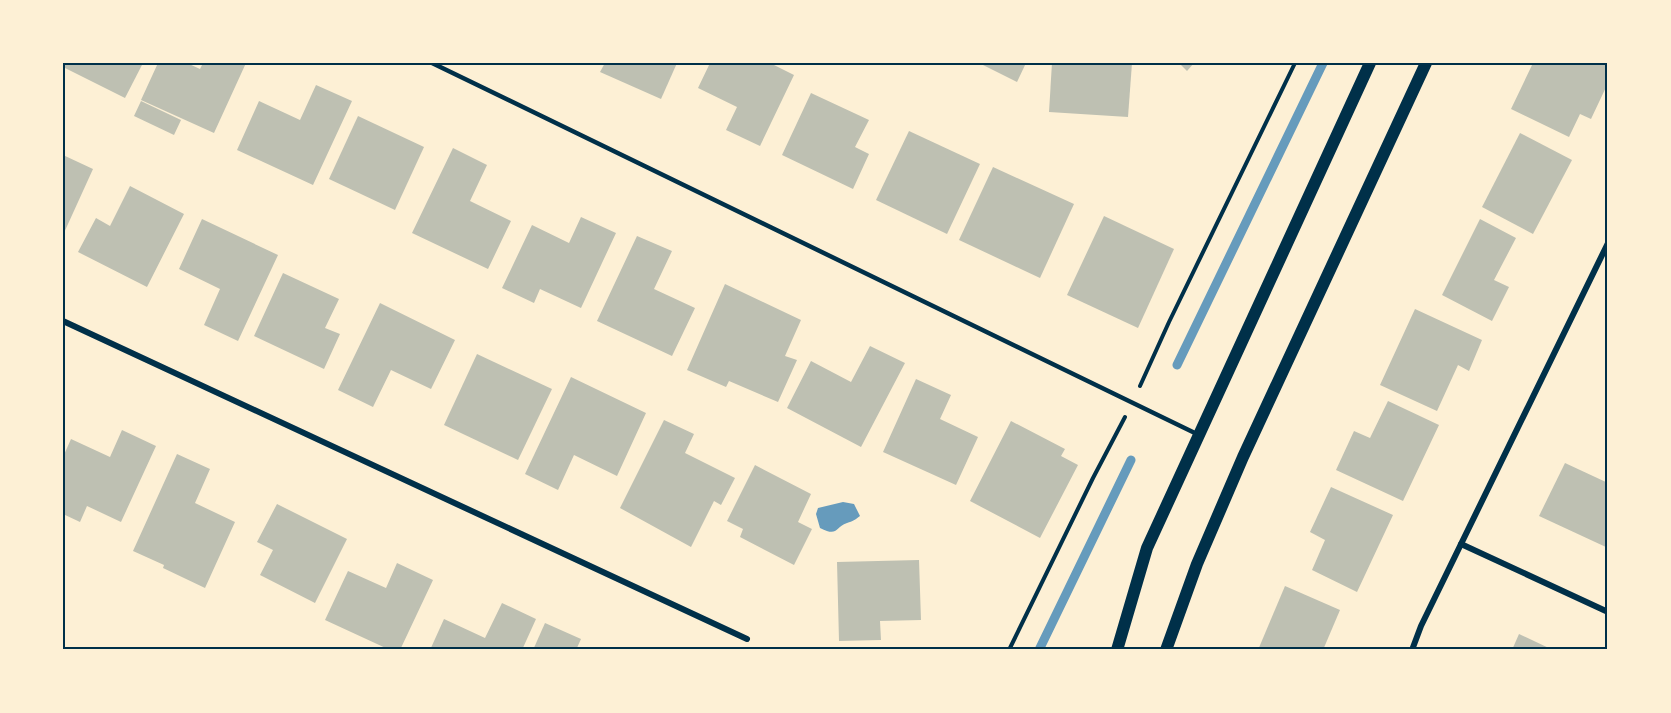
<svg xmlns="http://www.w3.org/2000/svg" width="1671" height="713" viewBox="0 0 1671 713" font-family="'Source Sans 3',sans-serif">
	<rect width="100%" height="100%" fill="#fdf0d5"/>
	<path fill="#669bbc" d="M843,502L854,504L860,516C855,520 853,521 847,523C834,528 838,537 820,528L816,514L818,508Z"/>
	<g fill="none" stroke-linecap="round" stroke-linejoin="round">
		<g stroke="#669bbc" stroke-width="9">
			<polyline points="1177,365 1323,63"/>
			<polyline points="1039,650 1131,460"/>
		</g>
	</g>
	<g fill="#bec0b2">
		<polygon points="63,63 143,63 125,98 63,67"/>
		<polygon points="158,63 187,63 200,69 203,63 246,63 214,133 141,100"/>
		<polygon points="605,63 677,63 661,99 600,72"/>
		<polygon points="710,63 770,63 794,75 760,146 726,130 737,107 698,88"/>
		<polygon points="979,63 1026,63 1017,82"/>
		<polygon points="1052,63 1132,63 1128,117 1049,112"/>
		<polygon points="1179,63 1194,63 1187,71"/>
		<polygon points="1533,63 1608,63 1608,83 1591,119 1580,114 1569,137 1511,109"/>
		<polygon points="316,85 352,101 313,185 237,150 259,101 300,120"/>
		<polygon points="811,93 869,120 855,147 869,154 853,189 782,155"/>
		<polygon points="141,101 181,120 174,135 134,116"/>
		<polygon points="358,116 424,147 395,210 329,179"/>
		<polygon points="909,131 980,164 947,234 876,200"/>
		<polygon points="1520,133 1572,160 1533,234 1482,207"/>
		<polygon points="453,148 487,165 470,201 511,221 488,269 412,233"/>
		<polygon points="63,155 93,169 63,235"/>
		<polygon points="993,167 1074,204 1040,278 959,240"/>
		<polygon points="130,186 184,214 147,287 78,252 96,218 110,226"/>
		<polygon points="1104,216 1174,249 1138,328 1067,295"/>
		<polygon points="581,217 616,233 581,308 540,289 534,303 502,288 532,225 569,243"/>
		<polygon points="202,219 278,255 238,341 204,325 220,289 179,269"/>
		<polygon points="1480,219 1516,238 1494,280 1509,287 1492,321 1442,295"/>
		<polygon points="637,236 672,251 654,289 695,308 672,356 597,321"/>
		<polygon points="283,273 339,299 325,328 340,334 324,369 254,336"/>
		<polygon points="725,284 801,320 785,356 797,360 778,402 729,381 726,387 687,370"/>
		<polygon points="380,303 455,340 431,389 391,370 373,407 338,390"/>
		<polygon points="1415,309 1482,340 1469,371 1458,365 1437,411 1380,385"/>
		<polygon points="870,346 905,363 861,447 787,408 811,361 851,382"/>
		<polygon points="477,354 552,389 518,460 444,425"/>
		<polygon points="571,377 646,413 617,476 574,455 558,490 525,474"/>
		<polygon points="916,379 951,395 940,419 978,437 956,485 883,452"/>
		<polygon points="1388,401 1439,425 1403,501 1336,470 1354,431 1370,438"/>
		<polygon points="664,420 694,434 685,453 735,478 721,505 714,501 691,547 620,508"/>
		<polygon points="1011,421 1065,449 1061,456 1078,465 1040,538 970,501"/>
		<polygon points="122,430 156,446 121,522 87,506 80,522 63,514 63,457 71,439 110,457"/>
		<polygon points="177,454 210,469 195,503 235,522 205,588 163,568 164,565 133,551"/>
		<polygon points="1565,463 1608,483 1608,548 1539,516"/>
		<polygon points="755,465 811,494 798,522 812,529 794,565 740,537 743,529 727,521"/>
		<polygon points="1331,487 1393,515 1357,592 1312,570 1325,540 1310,532"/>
		<polygon points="277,504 347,539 315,603 260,575 273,550 257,542"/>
		<polygon points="919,560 921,620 880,621 881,640 839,641 837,562"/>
		<polygon points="397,563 433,580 400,650 390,650 325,620 348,571 386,588"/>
		<polygon points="1285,586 1340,610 1323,650 1258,650"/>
		<polygon points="502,603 536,619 522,650 430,650 444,619 485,638"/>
		<polygon points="545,623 581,639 576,650 533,650"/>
		<polygon points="1519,634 1553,650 1512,650"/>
	</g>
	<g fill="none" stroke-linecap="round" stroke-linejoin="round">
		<g stroke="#003049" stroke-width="4">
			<polyline points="1140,386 1169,322 1295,63"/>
			<polyline points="1009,650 1093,478 1125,417"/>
		</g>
		<polyline stroke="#003049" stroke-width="4.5" points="432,63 1199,435"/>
		<g stroke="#003049" stroke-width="6">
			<polyline points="63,321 747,639"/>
			<polyline points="1461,544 1608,612"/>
			<polyline points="1412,650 1421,626 1608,243"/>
		</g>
		<g stroke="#003049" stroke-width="12">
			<polyline points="1117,650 1147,548 1370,63"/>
			<polyline points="1166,650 1197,564 1243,457 1426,63"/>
		</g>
	</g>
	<rect width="1671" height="713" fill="none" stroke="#fdf0d5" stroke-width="129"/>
	<rect x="64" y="64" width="1542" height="584" fill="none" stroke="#003049" stroke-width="2"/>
</svg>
